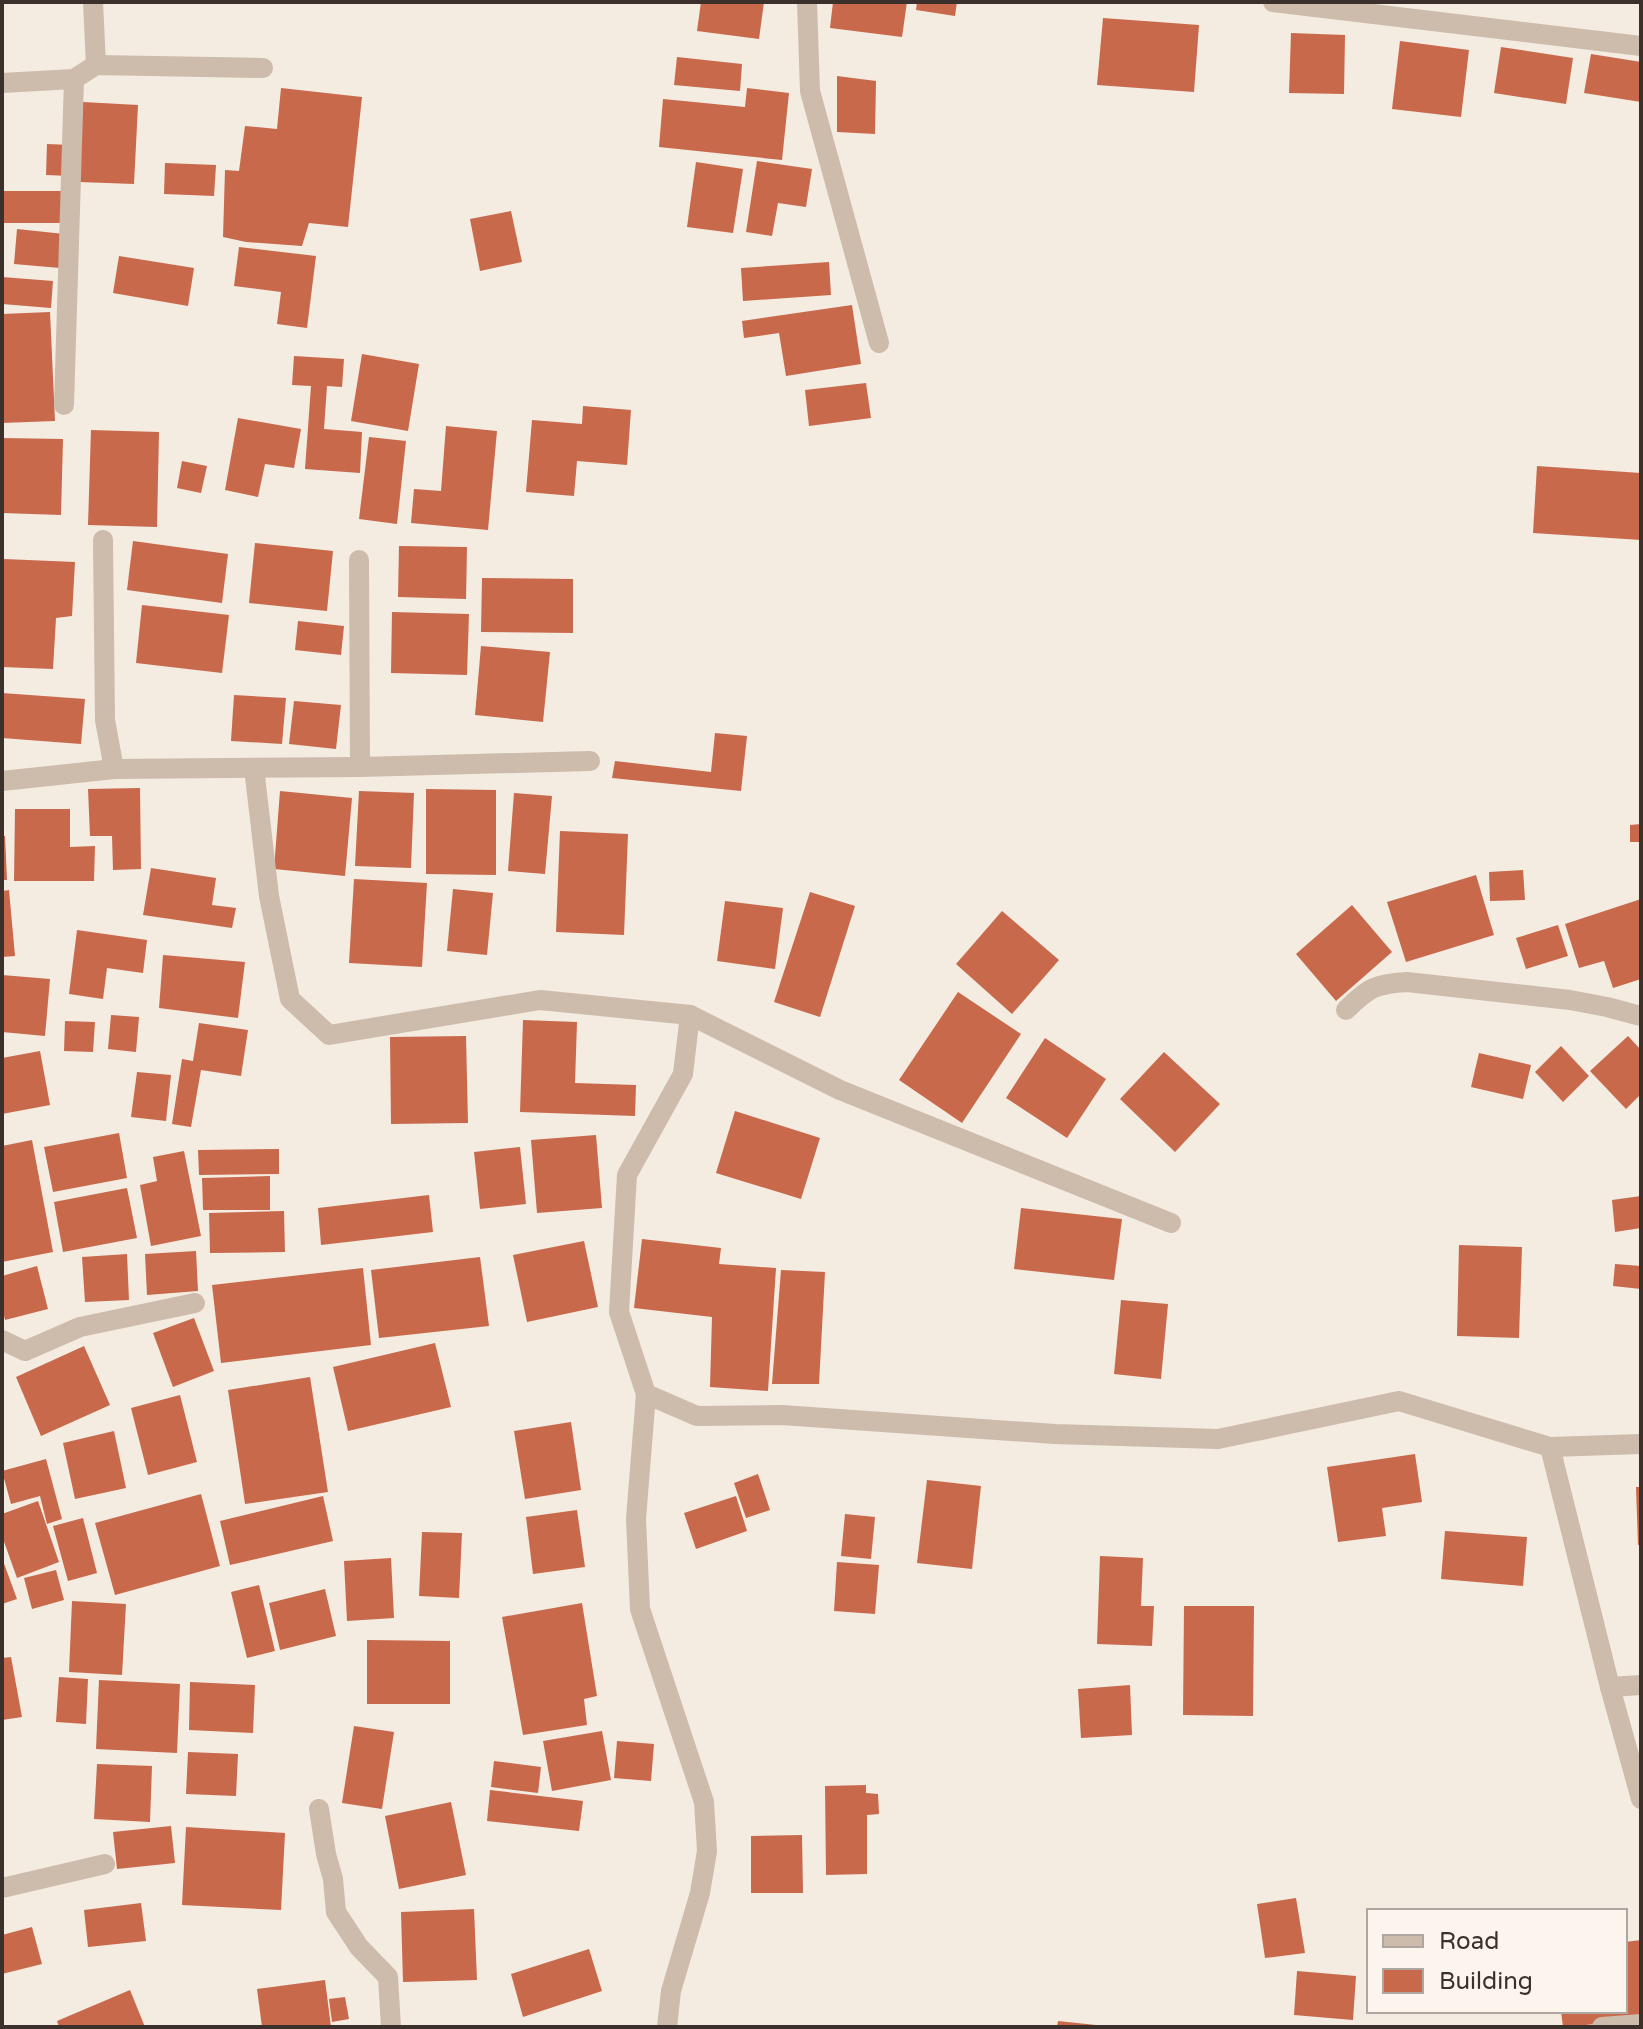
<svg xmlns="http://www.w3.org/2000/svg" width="1643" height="2029" viewBox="0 0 1643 2029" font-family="'Varela Round',sans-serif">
	<rect width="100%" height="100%" fill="#f4ebe1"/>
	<g fill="#c8694b">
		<polygon points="701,2 764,2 759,39 697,31"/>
		<polygon points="833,2 907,2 902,37 830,28"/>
		<polygon points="917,2 957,2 955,16 916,10"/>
		<polygon points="1103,18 1199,25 1194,92 1097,85"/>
		<polygon points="1291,33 1345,35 1344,94 1289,93"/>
		<polygon points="1400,41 1469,50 1461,117 1392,109"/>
		<polygon points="1501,47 1573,58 1566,104 1494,93"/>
		<polygon points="1591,54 1641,62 1641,102 1584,93"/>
		<polygon points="677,57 742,64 740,91 674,85"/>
		<polygon points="837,76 876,81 875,134 837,132"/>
		<polygon points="281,88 362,97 348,227 309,223 302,246 246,242 223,237 225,170 239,171 245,126 277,129"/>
		<polygon points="747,88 789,93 782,160 659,147 663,99 745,107"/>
		<polygon points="83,102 138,105 134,184 79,182"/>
		<polygon points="47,144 71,145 70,176 46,175"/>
		<polygon points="757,161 812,169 806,207 778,203 772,236 746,232"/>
		<polygon points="696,162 743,169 733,233 687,227"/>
		<polygon points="165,163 216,165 214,196 164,194"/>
		<rect x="2" y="191" width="66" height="32"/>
		<polygon points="511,211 522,262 480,271 470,219"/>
		<polygon points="17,229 64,234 60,268 14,264"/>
		<polygon points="239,247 316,256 307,328 277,324 281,292 234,286"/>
		<polygon points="119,256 194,268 188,306 113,293"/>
		<polygon points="829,262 831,295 743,301 741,268"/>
		<polygon points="2,277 53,281 51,308 2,304"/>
		<polygon points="852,305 861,364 786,376 779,333 744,338 742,321"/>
		<polygon points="50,312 55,421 2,423 2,314"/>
		<polygon points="362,354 419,364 408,431 351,421"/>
		<polygon points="294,356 344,359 342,387 327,386 324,429 362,432 360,473 305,469 311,386 292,385"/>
		<polygon points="866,383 871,418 809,426 805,390"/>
		<polygon points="583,406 631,410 627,465 577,461 574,496 526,492 532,420 582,424"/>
		<polygon points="238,418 301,429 294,468 265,464 258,497 225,490"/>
		<polygon points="446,426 497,431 488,530 411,523 414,489 441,491"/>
		<polygon points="91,430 159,432 157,527 88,525"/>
		<polygon points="369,437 406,441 397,524 359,519"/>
		<polygon points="2,438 63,439 61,515 2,513"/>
		<polygon points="182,461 207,466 201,493 177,488"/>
		<polygon points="1537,466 1641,473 1641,540 1533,533"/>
		<polygon points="133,541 228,554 222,603 127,590"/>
		<polygon points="255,543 333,551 327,611 249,603"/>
		<polygon points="399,546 467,547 466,599 398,597"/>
		<polygon points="4,559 75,562 72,616 56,618 53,669 2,667"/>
		<polygon points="482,578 573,579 573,633 481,632"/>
		<polygon points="142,605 229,615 222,673 136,663"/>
		<polygon points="392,612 469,614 467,675 391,673"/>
		<polygon points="298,621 344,626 341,655 295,650"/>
		<polygon points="481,646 550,652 543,722 475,715"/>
		<polygon points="2,693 85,699 81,744 2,738"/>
		<polygon points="234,695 286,698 282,744 231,741"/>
		<polygon points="294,701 341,705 336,749 289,744"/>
		<polygon points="715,733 747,736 741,791 612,778 615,761 711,772"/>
		<polygon points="140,788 141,869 113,870 112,836 90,836 88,789"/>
		<polygon points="426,789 496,790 496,875 426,874"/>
		<polygon points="280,791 352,798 345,876 274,869"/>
		<polygon points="359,791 414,793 411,868 355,866"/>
		<polygon points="514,793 552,796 545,874 508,871"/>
		<polygon points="15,809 70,809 70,847 95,846 94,881 14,881"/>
		<polygon points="1641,824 1641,842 1630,842 1630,825"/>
		<polygon points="560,831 628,834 624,935 556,932"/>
		<polygon points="2,836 5,836 7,880 2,880"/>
		<polygon points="151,868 216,878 212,905 236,908 232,928 143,915"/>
		<polygon points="1523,870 1525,900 1490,901 1489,872"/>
		<polygon points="1476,875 1494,935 1406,962 1387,902"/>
		<polygon points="354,879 427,883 422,967 349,963"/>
		<polygon points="453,889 493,893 487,955 447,951"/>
		<polygon points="9,890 15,956 2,957 2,891"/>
		<polygon points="810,892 855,906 820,1017 774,1002"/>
		<polygon points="1641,899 1641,979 1613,988 1604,961 1579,968 1565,924"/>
		<polygon points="725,901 783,908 775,969 717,961"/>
		<polygon points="1352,905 1392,952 1336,1001 1296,954"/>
		<polygon points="1002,911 1059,960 1012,1014 956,964"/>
		<polygon points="1558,925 1568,956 1526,969 1516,938"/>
		<polygon points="77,930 147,940 143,973 107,968 103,999 69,994"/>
		<polygon points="163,955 245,962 238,1018 159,1008"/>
		<polygon points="2,975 50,979 45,1036 2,1032"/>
		<polygon points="958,992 1021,1034 962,1123 899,1080"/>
		<polygon points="111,1015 139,1017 136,1052 108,1049"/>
		<polygon points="523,1020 577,1022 575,1083 636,1085 635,1116 520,1112"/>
		<polygon points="65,1021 95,1022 93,1052 64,1051"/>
		<polygon points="199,1023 248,1030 241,1076 201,1070 191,1127 172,1124 182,1059 193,1061"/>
		<polygon points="466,1036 468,1123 391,1124 390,1037"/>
		<polygon points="1628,1036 1641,1050 1641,1094 1626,1109 1590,1071"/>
		<polygon points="1045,1038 1106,1079 1067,1138 1006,1098"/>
		<polygon points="1561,1046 1589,1076 1563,1102 1535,1072"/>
		<polygon points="40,1051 50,1105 2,1114 2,1058"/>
		<polygon points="1164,1052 1220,1104 1175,1152 1120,1099"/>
		<polygon points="1479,1053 1531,1065 1523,1099 1471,1087"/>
		<polygon points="137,1072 171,1075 166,1121 131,1117"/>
		<polygon points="735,1111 820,1138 801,1199 716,1173"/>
		<polygon points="119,1133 127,1178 53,1192 44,1147"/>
		<polygon points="596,1135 602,1208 537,1213 531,1140"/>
		<polygon points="32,1140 53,1252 2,1262 2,1146"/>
		<polygon points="520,1147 526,1204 480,1209 474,1152"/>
		<polygon points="279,1149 279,1174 199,1175 198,1150"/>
		<polygon points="184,1151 201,1236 151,1246 140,1185 157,1181 153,1157"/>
		<polygon points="270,1176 270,1210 203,1210 202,1178"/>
		<polygon points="127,1188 137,1238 63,1252 54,1202"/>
		<polygon points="429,1195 433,1232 321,1245 318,1208"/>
		<polygon points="1641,1196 1641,1228 1615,1232 1612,1200"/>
		<polygon points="1021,1208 1122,1219 1114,1280 1014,1269"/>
		<polygon points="284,1211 285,1252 210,1253 209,1213"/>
		<polygon points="642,1239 721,1248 719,1264 776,1268 768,1391 710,1387 712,1317 634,1308"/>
		<polygon points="584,1241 598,1307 527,1322 513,1255"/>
		<polygon points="1459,1245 1522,1247 1519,1338 1457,1336"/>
		<polygon points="196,1251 198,1291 147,1295 145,1254"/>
		<polygon points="127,1254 129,1300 85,1302 82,1257"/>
		<polygon points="480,1257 489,1326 379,1338 371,1270"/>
		<polygon points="1615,1264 1641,1266 1641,1289 1613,1286"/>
		<polygon points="37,1266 48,1309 5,1320 2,1307 2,1276"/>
		<polygon points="363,1268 371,1345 221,1363 212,1285"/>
		<polygon points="781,1270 825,1272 819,1384 772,1384"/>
		<polygon points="1121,1300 1168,1304 1161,1379 1114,1374"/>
		<polygon points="194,1318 214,1371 173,1387 153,1333"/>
		<polygon points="435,1343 451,1407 348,1431 333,1367"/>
		<polygon points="84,1346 110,1405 41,1436 16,1377"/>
		<polygon points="310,1377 328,1492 245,1504 228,1390"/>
		<polygon points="180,1395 197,1462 148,1475 131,1408"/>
		<polygon points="571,1422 581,1490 525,1499 514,1431"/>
		<polygon points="114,1431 126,1488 75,1499 63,1443"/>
		<polygon points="1415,1454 1422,1502 1382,1508 1386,1536 1338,1542 1327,1467"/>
		<polygon points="46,1459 62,1519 47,1524 40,1496 11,1504 2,1471"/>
		<polygon points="758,1474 770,1510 746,1518 734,1483"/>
		<polygon points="927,1480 981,1486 972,1569 917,1563"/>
		<polygon points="1636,1487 1641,1487 1641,1545 1638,1545"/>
		<polygon points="201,1494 220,1566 115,1595 95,1523"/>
		<polygon points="323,1496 333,1541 230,1565 220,1521"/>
		<polygon points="736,1496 747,1531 696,1549 684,1513"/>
		<polygon points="38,1501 59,1562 17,1578 2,1536 2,1514"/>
		<polygon points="577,1510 585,1567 533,1574 526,1517"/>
		<polygon points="845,1514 875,1517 871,1559 841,1556"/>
		<polygon points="83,1518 97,1573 68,1581 53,1526"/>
		<polygon points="1445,1531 1527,1537 1523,1586 1441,1579"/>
		<polygon points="422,1532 462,1533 459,1598 419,1596"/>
		<polygon points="1100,1556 1143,1558 1141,1606 1154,1606 1152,1646 1097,1644"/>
		<polygon points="2,1558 17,1599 2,1604"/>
		<polygon points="391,1558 394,1618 347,1621 344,1561"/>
		<polygon points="837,1562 879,1565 875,1614 834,1611"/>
		<polygon points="56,1570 64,1600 32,1609 24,1578"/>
		<polygon points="259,1585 275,1651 247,1658 231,1592"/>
		<polygon points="325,1589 336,1636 280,1650 269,1603"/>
		<polygon points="72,1601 126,1604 122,1675 69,1672"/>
		<polygon points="582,1603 597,1696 584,1699 587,1725 523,1735 502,1617"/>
		<polygon points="1184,1606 1254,1606 1253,1716 1183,1715"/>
		<polygon points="367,1640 450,1641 450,1704 367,1704"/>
		<polygon points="11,1657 22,1717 2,1720 2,1658"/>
		<polygon points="59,1677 88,1679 86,1724 56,1722"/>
		<polygon points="99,1680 180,1684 177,1753 96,1749"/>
		<polygon points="190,1682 255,1685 253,1733 189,1730"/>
		<polygon points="1130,1685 1132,1735 1081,1738 1078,1689"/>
		<polygon points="354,1726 394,1732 382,1809 342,1803"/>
		<polygon points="602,1731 611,1780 552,1791 543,1741"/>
		<polygon points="617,1741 654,1744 651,1781 614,1778"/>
		<polygon points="188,1752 238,1754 236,1796 186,1794"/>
		<polygon points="494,1761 541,1767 538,1793 491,1787"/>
		<polygon points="97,1764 152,1766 150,1822 94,1819"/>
		<polygon points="866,1785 866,1793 878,1794 879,1814 867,1815 867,1874 826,1875 825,1786"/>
		<polygon points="490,1790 583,1801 579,1831 487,1821"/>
		<polygon points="451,1802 466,1875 399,1889 385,1816"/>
		<polygon points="171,1826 175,1863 117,1869 113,1832"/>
		<polygon points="186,1827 285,1833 281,1910 182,1905"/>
		<polygon points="802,1835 803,1893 751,1893 751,1836"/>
		<polygon points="1296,1898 1305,1953 1265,1958 1257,1904"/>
		<polygon points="141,1903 146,1941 88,1947 84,1910"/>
		<polygon points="474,1909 477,1980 403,1982 401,1912"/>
		<polygon points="32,1927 42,1964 2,1974 2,1935"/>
		<polygon points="1641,1940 1641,2020 1563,2027 1561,2011 1625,2011 1625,1942"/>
		<polygon points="589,1949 602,1991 523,2017 511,1974"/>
		<polygon points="1297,1971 1356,1976 1353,2020 1294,2015"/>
		<polygon points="325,1980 331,2027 262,2027 257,1989"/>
		<polygon points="130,1990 145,2027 59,2027 57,2021"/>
		<polygon points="345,1997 349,2019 332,2022 329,1999"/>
		<polygon points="1058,2021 1096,2025 1096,2027 1057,2027"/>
	</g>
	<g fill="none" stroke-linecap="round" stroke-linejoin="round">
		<g stroke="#cdbbac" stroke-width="20">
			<polyline points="93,2 96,65"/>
			<polyline points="807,2 810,91 879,343"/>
			<polyline points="1273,2 1641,46"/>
			<polyline points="2,83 74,79 96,65 263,68"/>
			<polyline points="64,405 74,79"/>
			<polyline points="103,540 105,720 114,769"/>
			<polyline points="359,560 360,767"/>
			<polyline points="254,768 269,896 290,999 329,1035 540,1000 690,1015 840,1090 1171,1223"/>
			<polyline points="2,781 114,769 360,767 590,761"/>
			<path d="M1346,1010C1369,987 1376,984 1407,982L1570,1000L1607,1007L1641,1016"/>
			<polyline points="690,1015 683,1074 627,1175 619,1312 646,1394 697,1416 782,1415 1055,1434 1218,1439 1399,1401 1550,1447 1610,1687 1641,1799"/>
			<polyline points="2,1340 25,1351 80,1327 195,1303"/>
			<polyline points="646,1394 636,1519 640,1609 704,1802 707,1851 700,1893 671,1991 667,2027"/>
			<polyline points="1550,1447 1641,1444"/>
			<polyline points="1610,1687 1641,1685"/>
			<polyline points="319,1809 326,1854 333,1879 336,1912 359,1947 388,1977 391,2027"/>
			<polyline points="2,1888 105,1864"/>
			<polyline points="1602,2027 1641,2024"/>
		</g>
	</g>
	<rect width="1643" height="2029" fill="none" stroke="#3b302b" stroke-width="8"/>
	<rect x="1367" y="1909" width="260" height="104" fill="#fbf5ee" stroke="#aea6a0" stroke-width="2"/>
	<rect x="1383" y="1935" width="40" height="12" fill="#cdbbac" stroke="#aea6a0" stroke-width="2"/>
	<text x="1439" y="1949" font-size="24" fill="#3b302b">Road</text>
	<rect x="1383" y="1969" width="40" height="24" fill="#c8694b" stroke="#aea6a0" stroke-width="2"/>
	<text x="1439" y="1989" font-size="24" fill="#3b302b">Building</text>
</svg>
